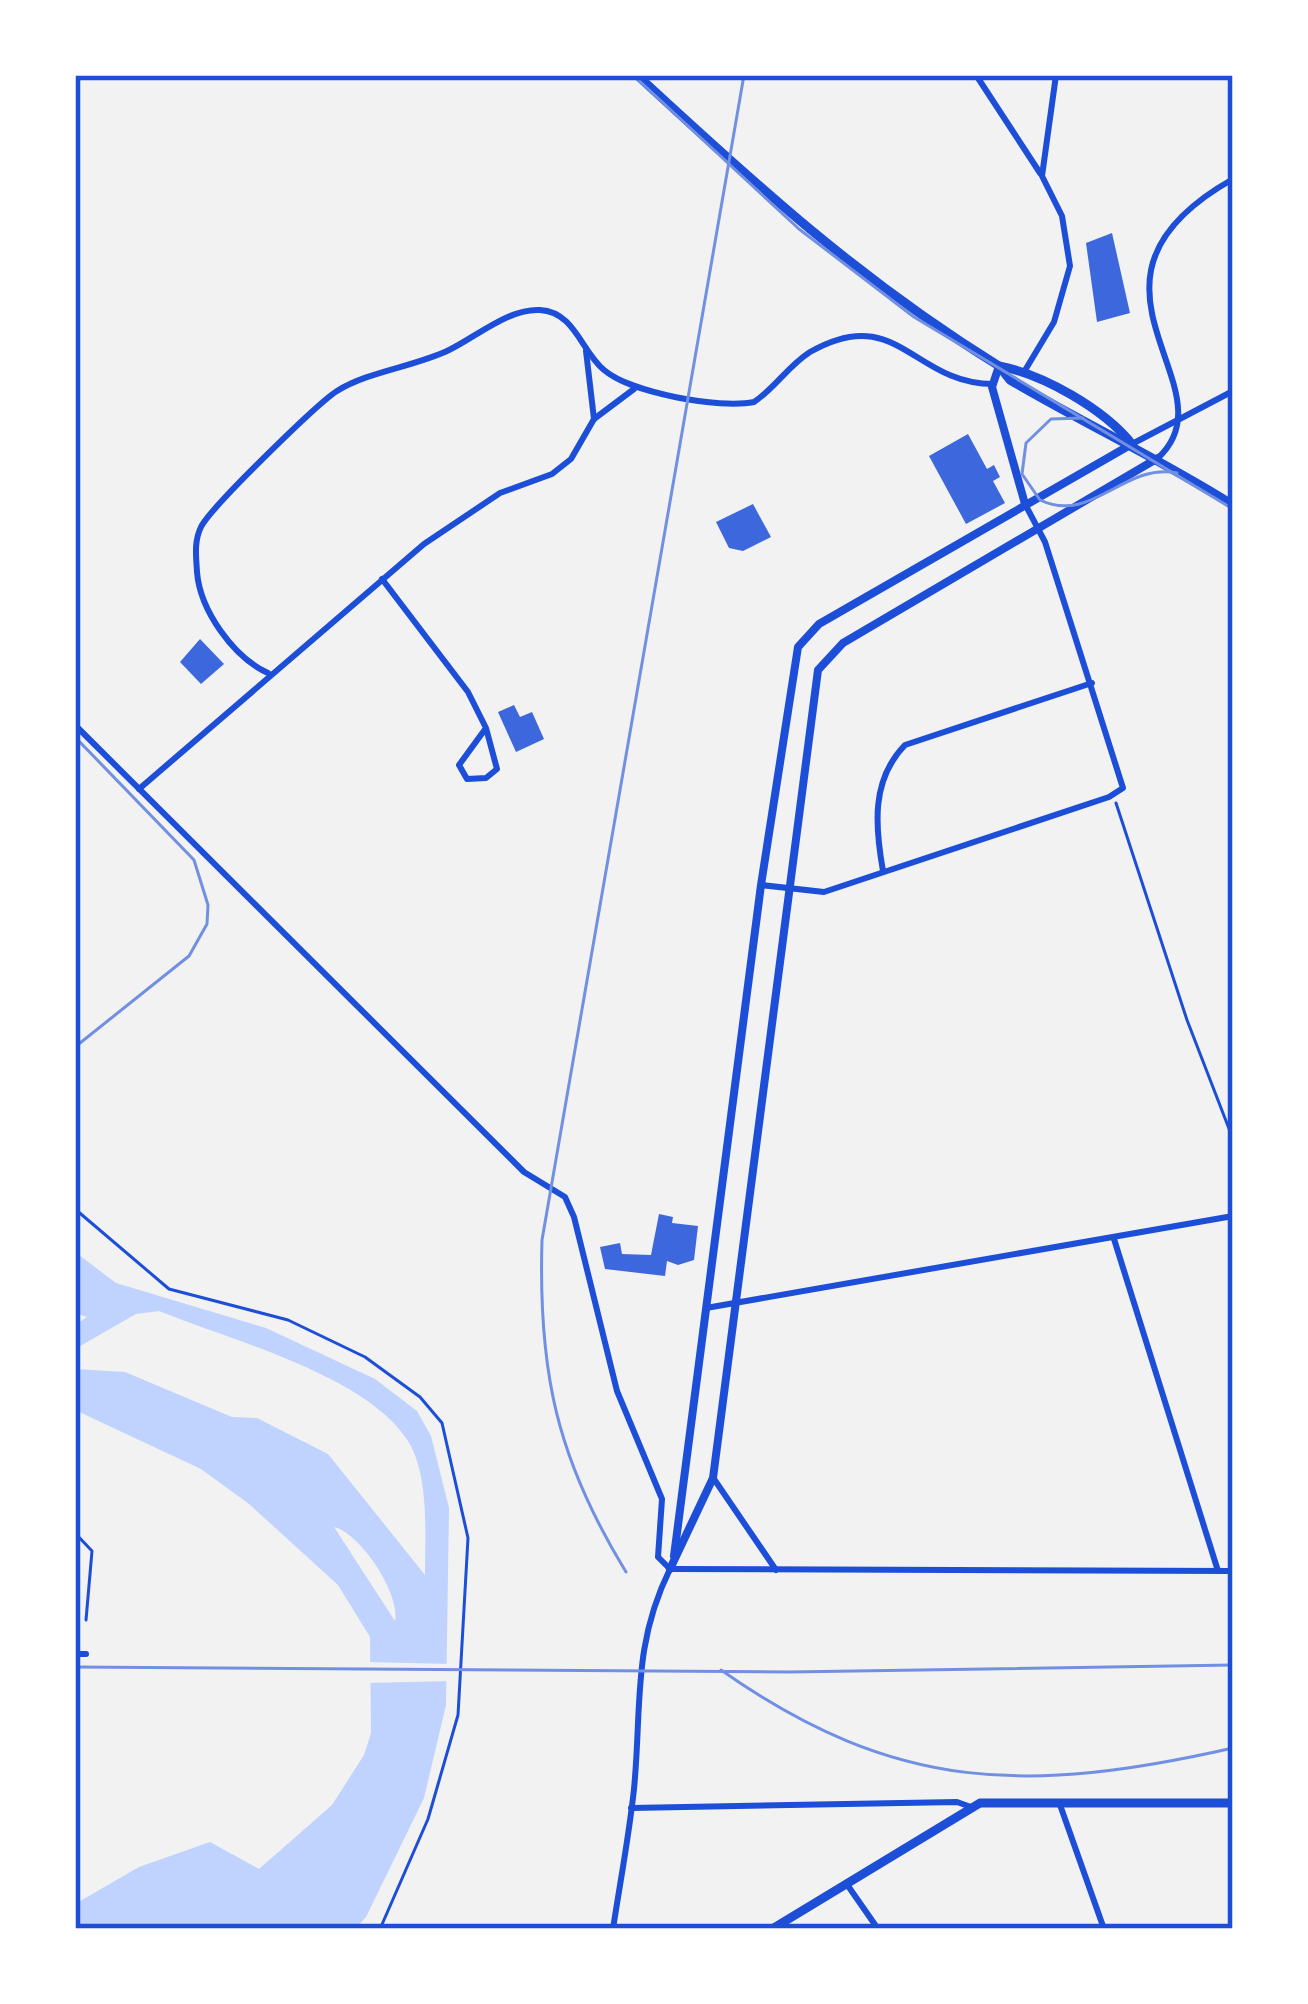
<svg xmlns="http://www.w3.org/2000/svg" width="1308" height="2004" viewBox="0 0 1308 2004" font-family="Helvetica,sans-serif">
	<rect width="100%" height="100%" fill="#f2f2f2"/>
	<path fill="#bfd3fe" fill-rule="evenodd" d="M75,1252L116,1283L266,1328L375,1379L417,1411L431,1436L449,1508L446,1705L424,1798L366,1917L355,1929H75V1904L139,1867L210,1842L259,1869L332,1805L364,1755L371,1733L370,1637L338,1585L249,1504L201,1469L75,1410V1369L125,1372L232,1417L257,1418L328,1454L425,1575C425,1535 430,1472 406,1438C362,1374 230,1340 159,1311L136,1314L75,1349V1325L87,1317L75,1313ZM334,1527C360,1533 401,1594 395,1621Z"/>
	<polygon fill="#f2f2f2" points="365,1662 452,1664 452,1681 365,1683"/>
	<g fill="#3d67dc">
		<polygon points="1112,233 1130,313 1097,322 1086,243"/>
		<polygon points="968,434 987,469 994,465 1000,477 993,481 1005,503 966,524 929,456"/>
		<polygon points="753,504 771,537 743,551 729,548 716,522"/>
		<polygon points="200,639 224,664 201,684 180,662"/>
		<polygon points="514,705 520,717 532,712 544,739 516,752 498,712"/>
		<polygon points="659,1214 673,1217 672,1223 698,1226 694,1260 678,1265 667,1261 665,1276 605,1269 600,1247 620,1243 622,1254 651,1255"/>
	</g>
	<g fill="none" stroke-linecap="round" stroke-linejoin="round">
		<g stroke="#1d4ed8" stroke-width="3">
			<polyline points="1116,803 1187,1020 1233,1139"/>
			<polyline points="75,1209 169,1289 288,1320 365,1357 420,1397 442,1423 468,1538 458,1715 428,1819 380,1929"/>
			<polyline points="75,1533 92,1551 86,1620"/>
		</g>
		<g stroke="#1d4ed8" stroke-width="6">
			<polyline points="976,75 1040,173"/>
			<polyline points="586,351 594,419"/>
			<polyline points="1024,372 1054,322 1070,266 1062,216 1042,176 1056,75"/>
			<polyline points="1132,444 1233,391"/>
			<path d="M1158,458C1236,386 1050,282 1233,179"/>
			<polyline points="382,579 468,692 486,728 459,765 467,779 486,778 497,769 486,728"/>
			<path d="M268,673C233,657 200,610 197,572C196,556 194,541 201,527C210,508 318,403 337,391C369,371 414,367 449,350C476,337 509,308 540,310C575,312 581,351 604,370C631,393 719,409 754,402C775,388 788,366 810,352C897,302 913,384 993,384"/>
			<polyline points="75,725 524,1172 565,1197 574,1217 617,1391 662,1499 658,1557 670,1569"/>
			<polyline points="139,789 424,544 500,493 552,474 571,459 594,419 634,389"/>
			<path d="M883,871C875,826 871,780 905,745L1092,683"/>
			<polyline points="761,885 824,892 1109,797 1123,788 1045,542 1025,504"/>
			<polyline points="1114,1239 1218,1571"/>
			<polyline points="706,1308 1233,1216"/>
			<polyline points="714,1479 776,1570"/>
			<polyline points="670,1569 1233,1571"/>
			<polyline points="75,1654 86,1654"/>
			<polyline points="1059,1802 1104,1929"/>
			<polyline points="631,1808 957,1802 971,1807"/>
			<polyline points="846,1883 878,1929"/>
			<path d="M613,1929C620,1883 629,1836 634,1789C642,1707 632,1646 670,1569"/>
		</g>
		<g stroke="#1d4ed8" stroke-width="8">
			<polyline points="999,366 992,387 1025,504"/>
			<polyline points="674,1556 761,885 798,647 819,624 1132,444"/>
			<polyline points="670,1569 713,1478 818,670 843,643 1158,458"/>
		</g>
		<polyline stroke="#1d4ed8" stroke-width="9" points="772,1929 980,1803 1233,1803"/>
		<g stroke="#1d4ed8" stroke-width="9">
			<path d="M637,75C756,185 860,280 999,366L1010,380C1085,424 1160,459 1233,505"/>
			<path d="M999,366C1043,374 1104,409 1132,444"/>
		</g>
		<g stroke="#7290e2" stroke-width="3">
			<polyline points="633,75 799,229 914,317 1233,509"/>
			<path d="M1083,418L1051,419L1026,443L1022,474L1040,500C1092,525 1124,462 1177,473"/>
		</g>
		<g stroke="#7290e2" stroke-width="3">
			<polyline points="75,737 194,860 208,905 207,924 189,956 75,1047"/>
			<path d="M626,1572C557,1459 538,1372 542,1240L744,75"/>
			<polyline points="75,1667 789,1672 1233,1665"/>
			<path d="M721,1670C896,1793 1029,1794 1233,1748"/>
		</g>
	</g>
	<rect width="1308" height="2004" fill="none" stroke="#ffffff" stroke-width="156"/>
	<rect x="78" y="78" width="1152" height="1848" fill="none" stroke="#1d4ed8" stroke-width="4.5"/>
</svg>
